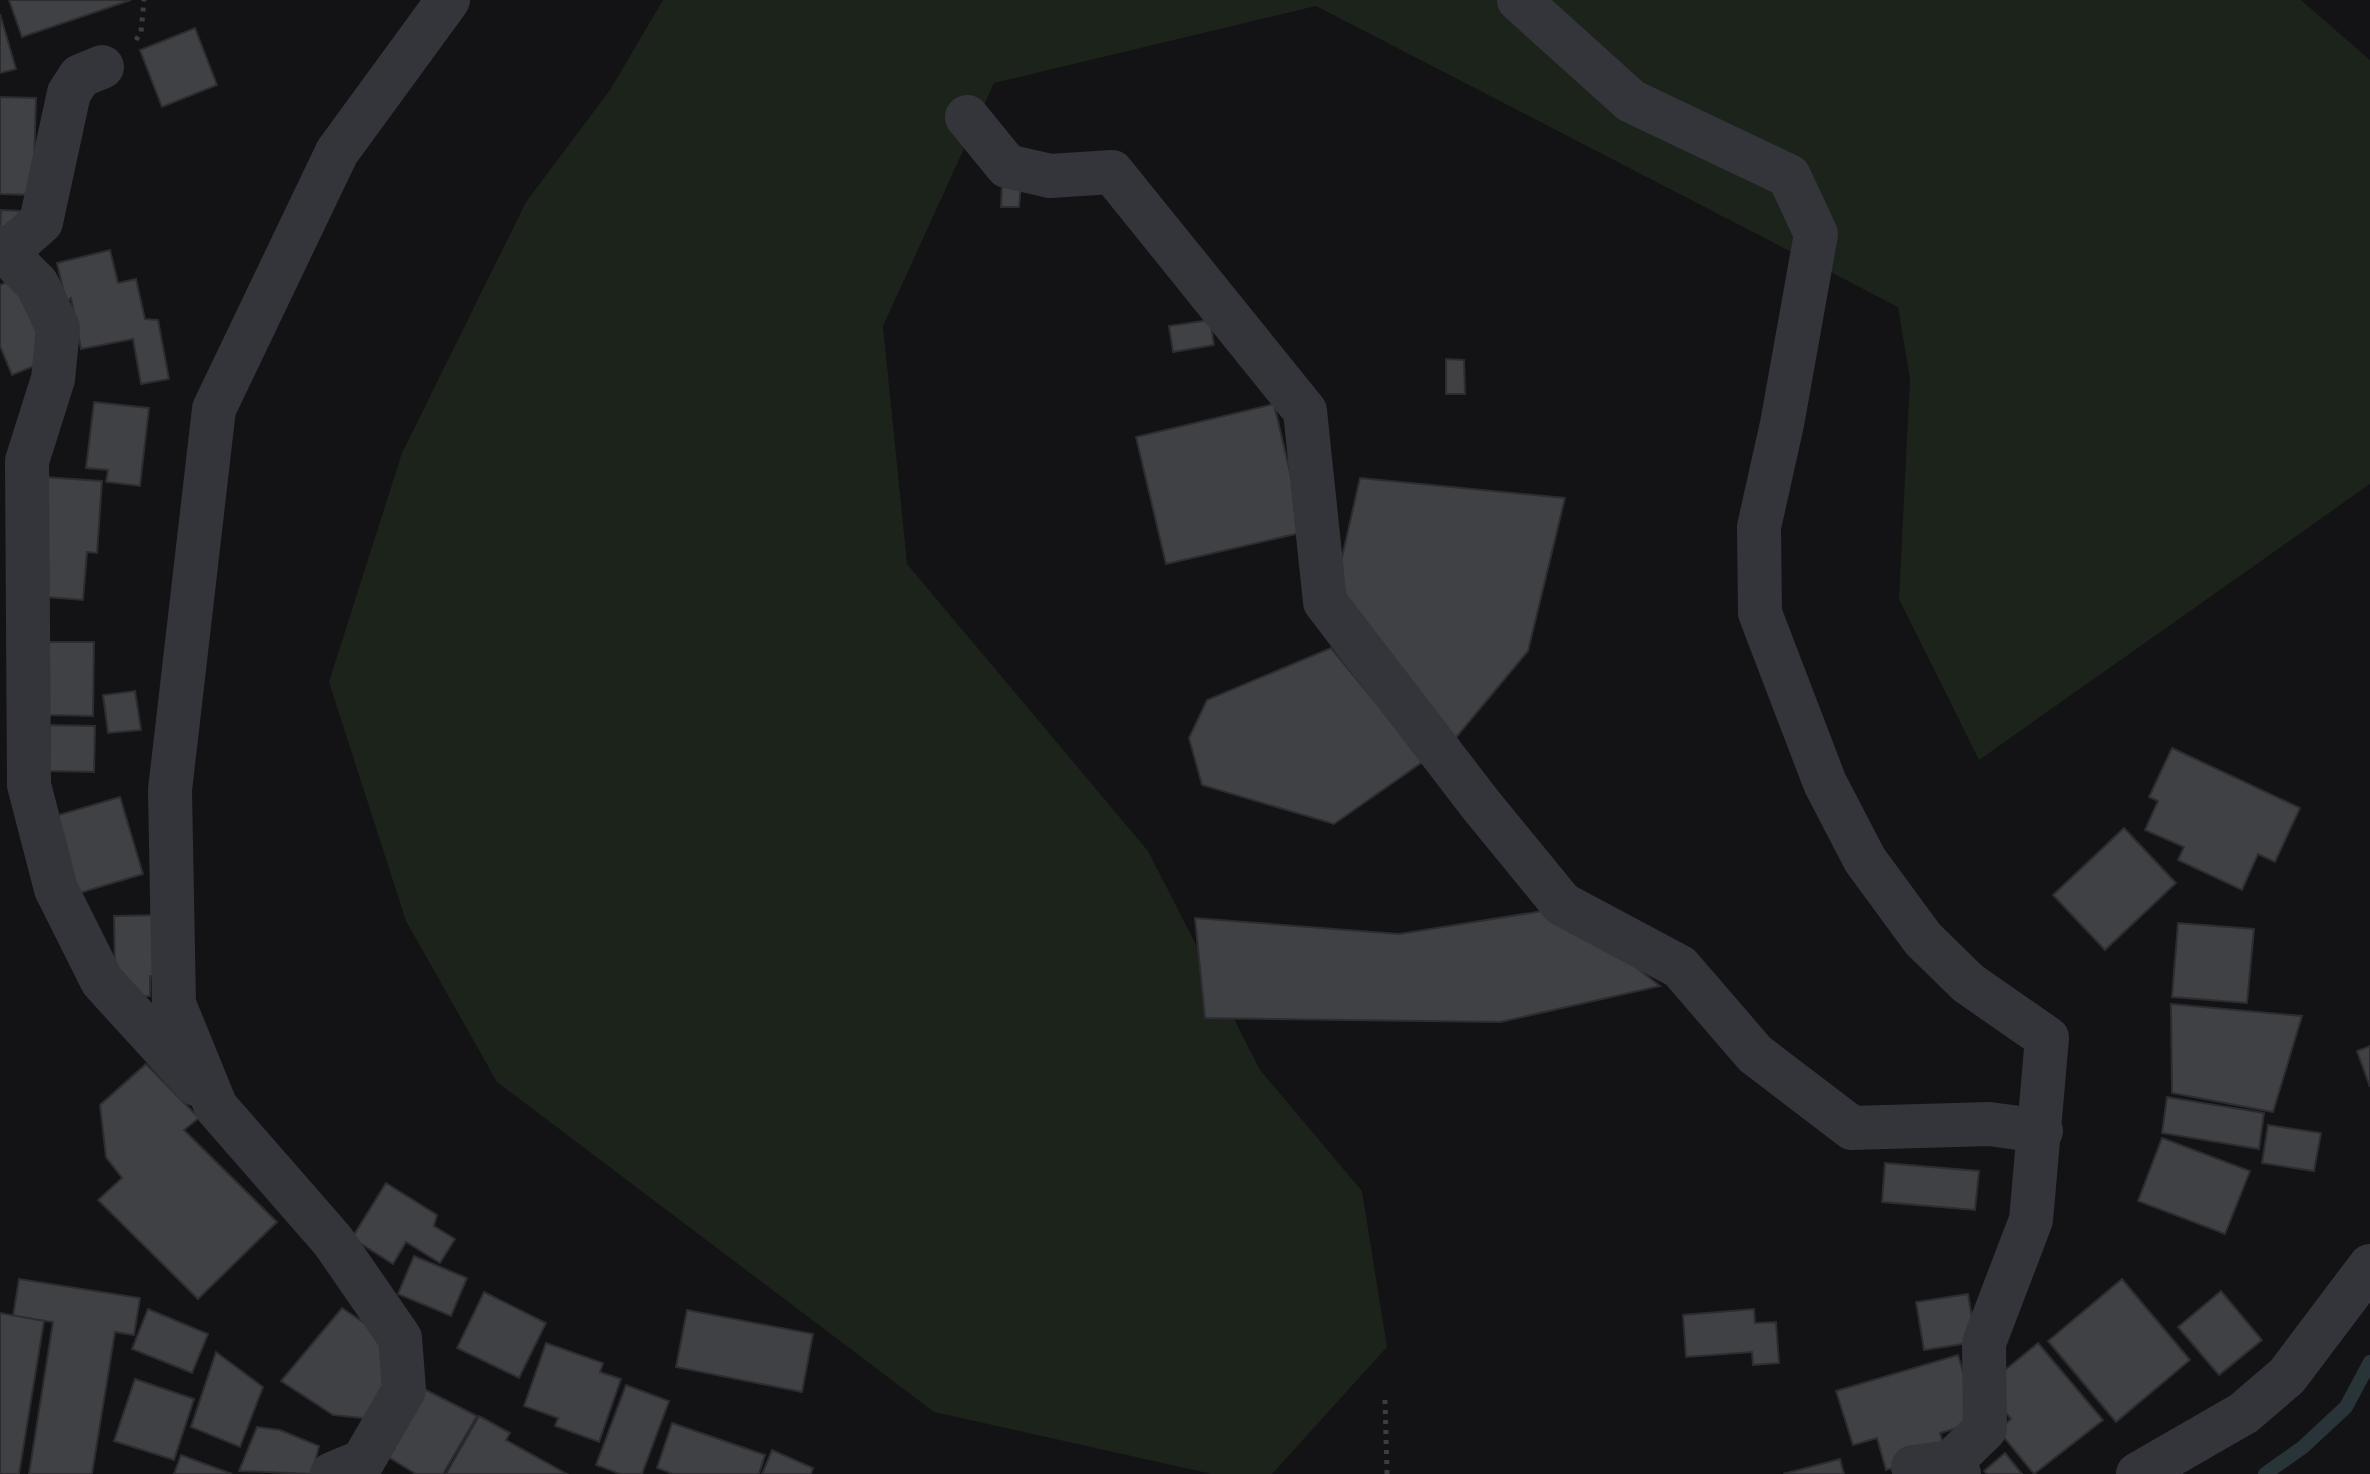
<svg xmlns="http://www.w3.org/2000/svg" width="2370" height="1474" viewBox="0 0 2370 1474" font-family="'Titillium Web',sans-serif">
	<rect width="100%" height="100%" fill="#131315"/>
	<polygon fill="#1b231b" points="663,0 2301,0 2370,60 2370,484 1979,760 1899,599 1910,379 1898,307 1316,6 994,83 883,326 907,564 1148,851 1260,1070 1362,1191 1387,1347 1272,1474 1212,1474 934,1412 497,1082 406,921 329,682 402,453 526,202 610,90"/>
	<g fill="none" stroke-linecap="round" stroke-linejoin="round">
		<polyline stroke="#293439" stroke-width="14" points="2265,1474 2303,1447 2346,1407 2370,1362"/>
	</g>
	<g fill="#3f4145" stroke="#2d2d31" stroke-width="2">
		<polygon points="9,0 131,0 22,37"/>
		<polygon points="0,14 16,69 0,73"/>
		<polygon points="195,28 217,85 162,107 140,50"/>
		<polygon points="0,97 36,98 33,195 0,194"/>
		<polygon points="1002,183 1021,184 1019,207 1001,207"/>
		<polygon points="1,210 20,211 18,235 0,233"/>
		<polygon points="110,250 118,283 136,279 145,319 158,320 169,379 141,384 133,339 81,349 71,298 66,302 57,263"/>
		<polygon points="18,277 49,360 12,375 0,346 0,285"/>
		<polygon points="1210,320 1214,345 1173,352 1169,326"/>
		<polygon points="1446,359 1464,360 1465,394 1446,394"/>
		<polygon points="94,402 149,408 140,486 106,482 108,470 86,468"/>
		<polygon points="1274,404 1304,532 1166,564 1136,437"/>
		<polygon points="43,477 102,481 97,553 87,552 83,600 35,596"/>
		<polygon points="1360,478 1565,498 1528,651 1449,746 1333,597"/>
		<polygon points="49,642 94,642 93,716 48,715"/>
		<polygon points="1331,648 1424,761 1334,824 1202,785 1189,738 1207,700"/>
		<polygon points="135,691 141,730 108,733 103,695"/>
		<polygon points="50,725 95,726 94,772 49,771"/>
		<polygon points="2172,748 2300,808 2275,862 2258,854 2242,890 2178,860 2184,847 2145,830 2158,801 2149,797"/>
		<polygon points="120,797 143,874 76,894 52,817"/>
		<polygon points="2124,828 2176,883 2105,950 2053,895"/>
		<polygon points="1561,908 1660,986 1500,1022 1205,1018 1195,918 1399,934"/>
		<polygon points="162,915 163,976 150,976 150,996 126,997 115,975 114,916"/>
		<polygon points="2178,923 2254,929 2247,1003 2172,997"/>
		<polygon points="2171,1004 2302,1016 2273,1112 2172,1093"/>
		<polygon points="2370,1046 2370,1087 2357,1051"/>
		<polygon points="146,1064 199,1118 184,1130 277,1222 198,1299 98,1200 122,1178 106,1157 100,1105"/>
		<polygon points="2167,1097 2264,1113 2259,1149 2162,1133"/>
		<polygon points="2268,1125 2321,1133 2314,1171 2262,1163"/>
		<polygon points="2162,1138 2250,1171 2225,1234 2138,1201"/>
		<polygon points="1885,1163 1979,1171 1975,1210 1882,1202"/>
		<polygon points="386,1183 437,1215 434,1226 455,1239 440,1263 406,1242 393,1264 352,1238"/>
		<polygon points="414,1256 467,1278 451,1316 398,1294"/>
		<polygon points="19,1279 140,1298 134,1335 115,1332 92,1474 29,1474 53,1322 13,1316"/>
		<polygon points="2122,1279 2190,1360 2116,1422 2048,1341"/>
		<polygon points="2221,1291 2262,1340 2219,1375 2178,1327"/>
		<polygon points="484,1292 546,1323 519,1378 457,1348"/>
		<polygon points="1968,1294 1976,1342 1924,1350 1916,1302"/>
		<polygon points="342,1308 391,1341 388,1395 371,1419 333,1415 281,1381"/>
		<polygon points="148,1309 208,1334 192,1373 132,1349"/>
		<polygon points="1754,1309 1755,1323 1776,1322 1779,1363 1753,1365 1752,1352 1686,1357 1683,1315"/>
		<polygon points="687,1310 813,1334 802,1392 676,1367"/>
		<polygon points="0,1313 44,1321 19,1474 0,1474"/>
		<polygon points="546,1343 603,1363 600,1372 621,1379 599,1442 555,1426 558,1418 524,1406"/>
		<polygon points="2038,1343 2103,1420 2034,1474 1998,1430 2011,1419 1994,1398 1993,1380"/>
		<polygon points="216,1352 263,1387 240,1447 191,1427"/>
		<polygon points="1958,1355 1978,1422 1940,1433 1945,1452 1886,1470 1877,1438 1853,1445 1836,1391"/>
		<polygon points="135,1379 194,1399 174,1460 114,1441"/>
		<polygon points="626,1385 669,1401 642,1474 620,1474 596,1465"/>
		<polygon points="420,1387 477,1416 443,1474 416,1474 385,1455"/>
		<polygon points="479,1416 510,1433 506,1440 567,1474 446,1474"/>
		<polygon points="672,1423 765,1455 759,1474 673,1474 657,1468"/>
		<polygon points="257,1427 280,1430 319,1446 312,1474 239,1471"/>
		<polygon points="772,1450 813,1468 811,1474 762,1474"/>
		<polygon points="2005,1453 2022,1474 1987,1474 1984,1471"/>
		<polygon points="181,1455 232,1474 174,1474"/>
		<polygon points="1840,1459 1844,1474 1783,1474"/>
	</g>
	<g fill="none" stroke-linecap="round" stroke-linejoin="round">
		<g stroke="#3a3d41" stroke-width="5" stroke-dasharray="4 6" stroke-linecap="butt">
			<polyline points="136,40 141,32 144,0"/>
			<polyline points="1385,1400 1387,1474"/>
		</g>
		<g stroke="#34353a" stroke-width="44">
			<polyline points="1519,0 1631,101 1789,176 1816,234 1782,424 1759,527 1760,613 1825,783 1865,860 1923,939 1968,983 2047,1038 2031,1220 1984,1343 1985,1429 1951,1462 1959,1474"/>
			<polyline points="967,117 1007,166 1050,176 1112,172 1305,411 1325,602 1481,805 1562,904 1680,967 1755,1054 1852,1128 1989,1124 2041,1131"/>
			<polyline points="0,247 37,284 58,328 53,379 27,461 29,785 56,889 102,981 196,1084"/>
			<polyline points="6,253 41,222 69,93 80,76 102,67"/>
			<polyline points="332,1474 363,1461 404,1390 400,1338 333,1241 216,1107 174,1004 170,790 214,409 337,152 448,0"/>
			<polyline points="1916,1474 1913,1467 1951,1462"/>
			<polyline points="2138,1474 2244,1413 2287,1376 2370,1266"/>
		</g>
	</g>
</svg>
